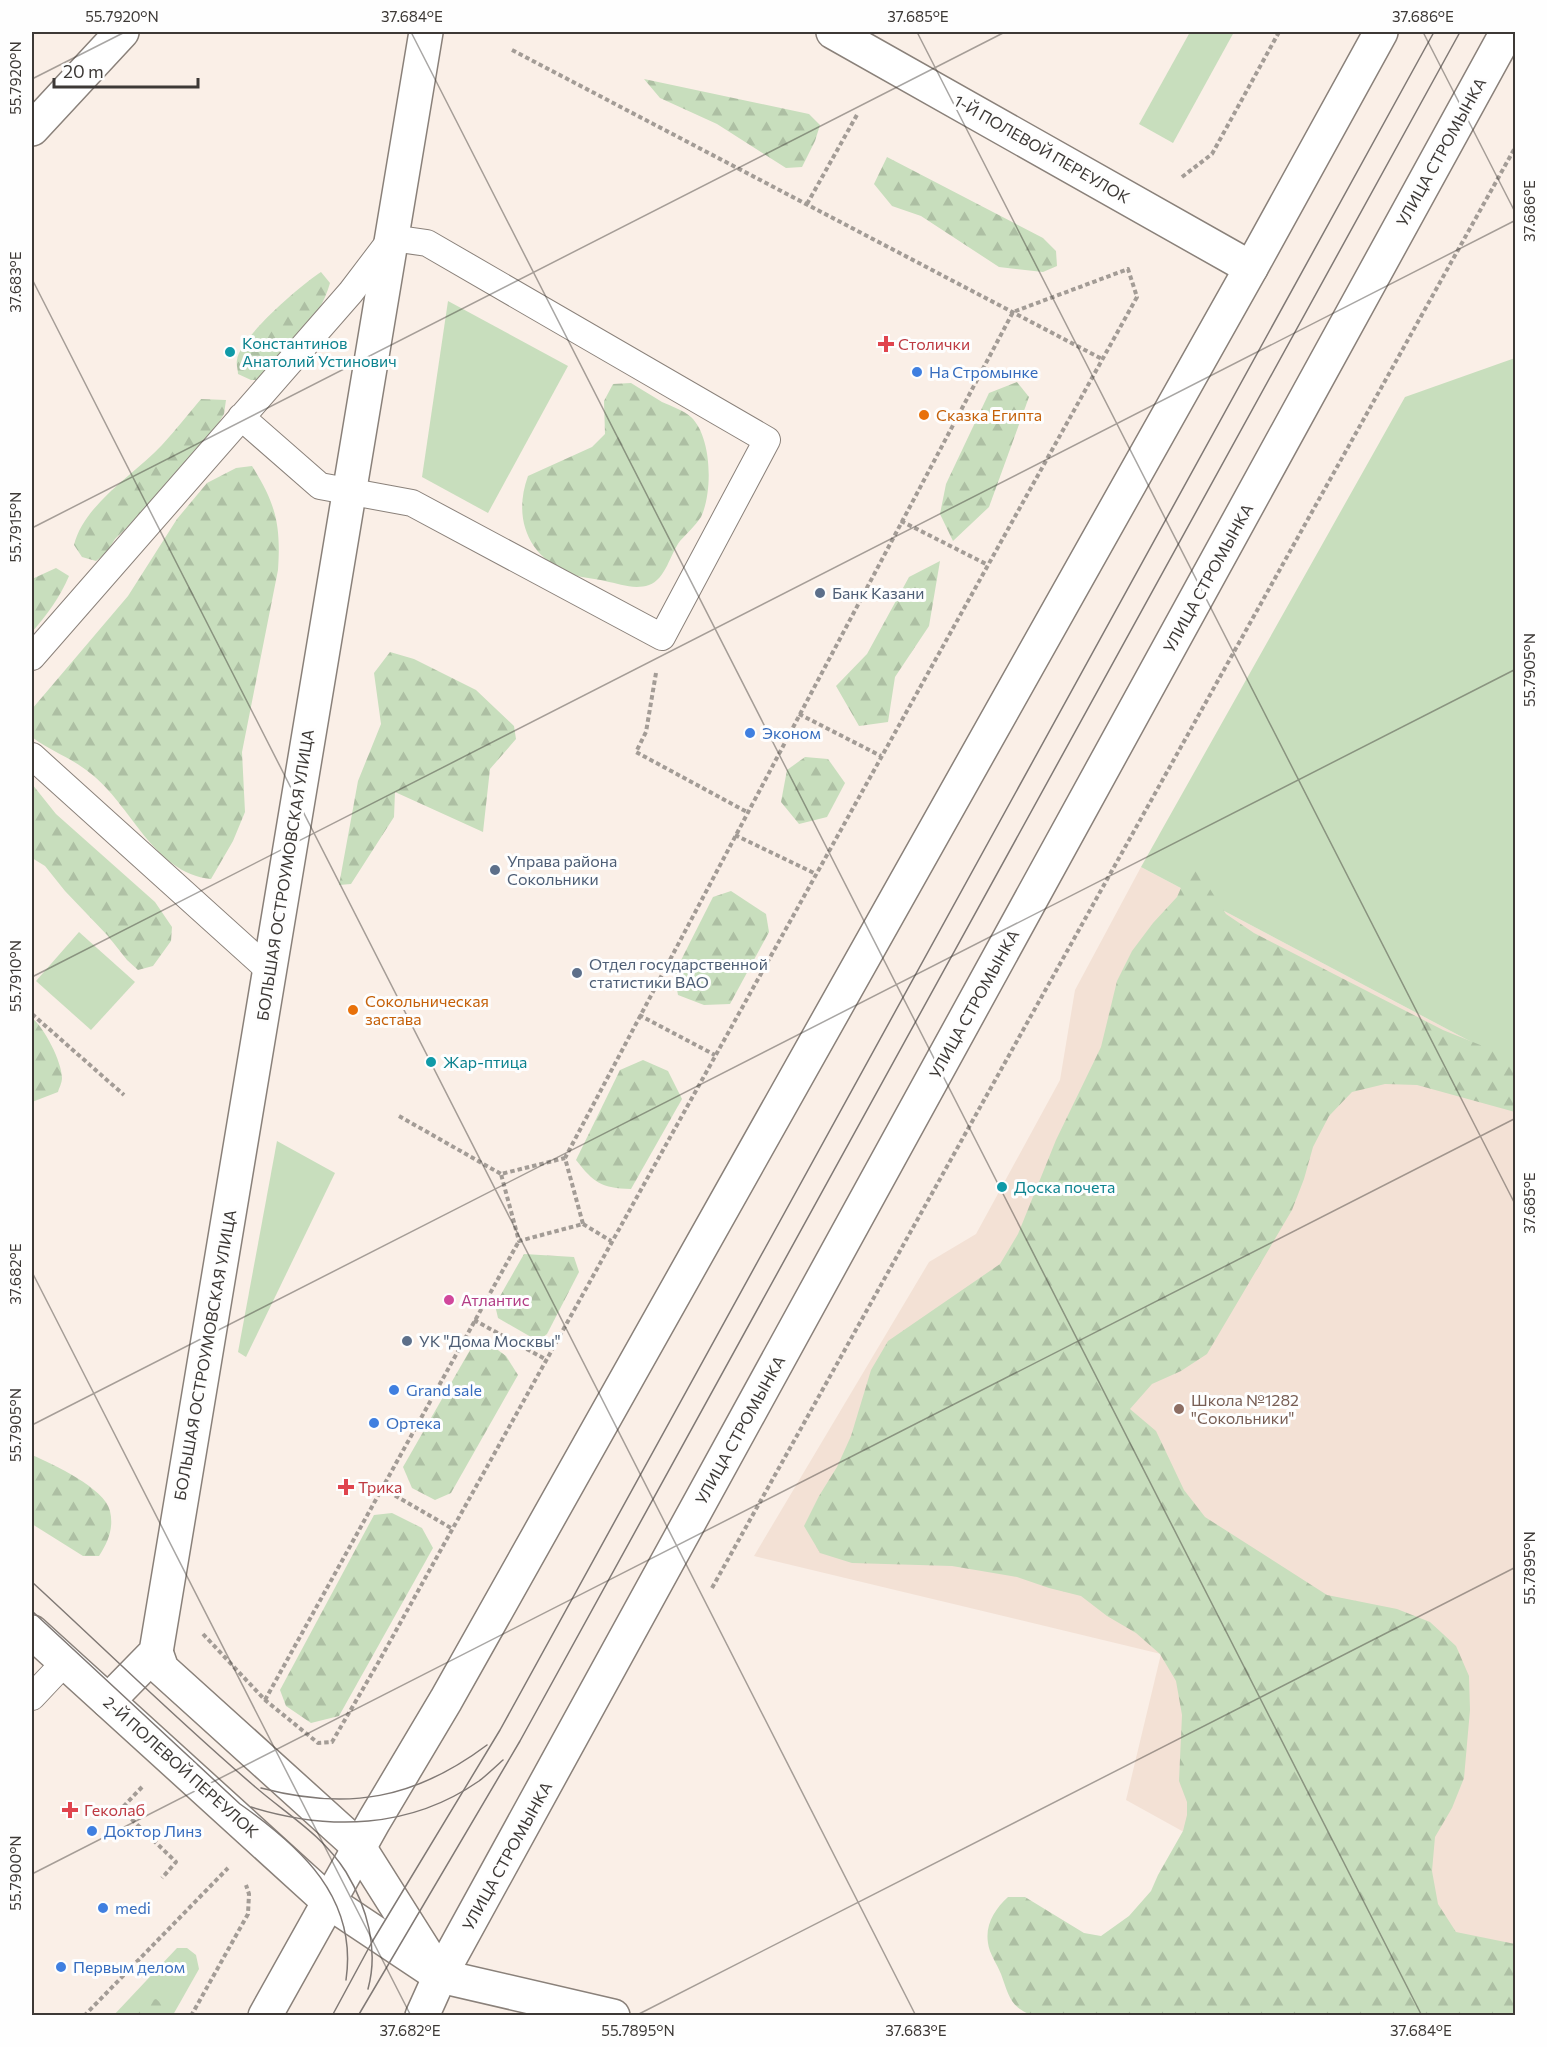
<svg xmlns="http://www.w3.org/2000/svg" width="1547" height="2047" viewBox="0 0 1547 2047" font-family="Commissioner,sans-serif">
	<defs>
		<pattern id="forest-firs" width="22" height="20" patternUnits="userSpaceOnUse" patternTransform="scale(1.5)"><rect width="22" height="20" fill="#c8debd"/><path d="M5 1l3.5 6h-7zM16 11l3.5 6h-7z" fill="#adbfa3"/></pattern>
	</defs>
	<rect width="100%" height="100%" fill="#faefe7"/>
	<polygon fill="#f3e1d5" points="1141,867 1515,1065 1515,2015 1126,1800 1161,1654 754,1556 929,1262 976,1234 1060,1080 1075,990"/>
	<g fill="#c8debd">
		<polygon points="1190,32 1234,32 1173,143 1139,124"/>
		<polygon points="448,301 568,366 488,513 422,477"/>
		<polygon points="1515,358 1515,1065 1141,867 1405,397"/>
		<polygon points="79,932 135,982 91,1030 36,981"/>
		<polygon points="277,1141 335,1173 246,1357 238,1352"/>
		<polygon points="177,1948 187,1948 196,1955 199,1969 173,2015 113,2016"/>
	</g>
	<g fill="url(#forest-firs)">
		<polygon points="644,79 809,114 820,125 815,141 802,167 786,168 717,124 660,98"/>
		<polygon points="887,157 1043,238 1056,251 1057,266 1043,272 999,267 921,216 892,206 874,184"/>
		<path d="M321,272L330,283C320,320 288,350 265,380H251L238,374C238,370 236,364 237,360C239,338 302,284 321,272Z"/>
		<polygon points="1017,382 1029,397 989,507 953,541 940,514 946,484 989,393"/>
		<path d="M631,383C641,389 652,396 662,402C671,406 683,410 691,417C712,437 713,492 701,517C695,526 687,533 680,541C670,554 666,579 649,585C634,590 620,584 605,581C593,578 580,578 569,573C527,556 513,517 528,476L592,447L605,434L604,401L613,384Z"/>
		<path d="M201,399L226,400L224,414L216,427L196,449L158,497L115,539L107,552L96,561L82,557L74,545C84,504 134,475 162,445C176,430 188,414 201,399Z"/>
		<path d="M252,466C276,504 281,525 278,570L242,752L245,812L233,841L211,879C153,873 131,804 90,773C72,758 50,751 32,737V709L128,596L177,519L207,483L236,468Z"/>
		<polygon points="940,561 929,626 895,677 888,722 859,726 836,686 867,654 909,577"/>
		<path d="M56,568L69,576C60,597 47,615 32,632V579Z"/>
		<polygon points="390,652 414,659 476,690 514,726 516,739 490,769 483,832 395,792 394,817 351,884 339,885 358,781 381,724 374,673"/>
		<polygon points="805,757 828,759 845,783 827,817 799,824 781,802 787,770"/>
		<polygon points="32,784 56,814 155,902 172,927 171,941 153,966 138,970 127,960 108,936 65,891 45,866 32,858"/>
		<path d="M1195,856L1208,886L1226,914L1254,933L1443,1030L1515,1059V1112L1417,1085L1385,1084L1352,1092L1329,1116L1313,1147L1304,1179L1292,1210L1207,1354L1181,1371L1152,1384L1130,1409L1156,1431L1184,1490L1205,1517L1327,1595L1397,1609L1430,1622L1456,1646L1469,1676L1470,1710L1464,1778L1452,1808L1435,1837L1432,1871L1438,1904L1456,1932L1515,1944V2015L1035,2016C1010,2008 1009,1996 1001,1974C997,1964 989,1953 988,1943C985,1924 995,1909 1008,1897H1025L1084,1933L1101,1936L1129,1916L1151,1891L1158,1875L1183,1831L1187,1815V1802L1179,1781L1182,1715L1176,1681L1160,1654L1136,1633L1107,1616L1081,1596L1049,1588L1017,1577L952,1566L852,1563L820,1553L804,1526L819,1496L837,1467L851,1436L871,1370L888,1341L1000,1264L1018,1234L1056,1140L1101,1047L1117,981L1132,951L1153,923L1177,897Z"/>
		<polygon points="731,891 766,914 769,932 730,1004 704,1005 678,995 674,974 713,897"/>
		<path d="M32,1018C44,1027 62,1062 62,1078C62,1083 59,1088 58,1092L32,1102Z"/>
		<path d="M643,1060L668,1071L682,1099L631,1189C601,1188 594,1183 576,1160L620,1070Z"/>
		<polygon points="524,1254 574,1257 579,1272 547,1334 538,1341 498,1318 495,1305"/>
		<polygon points="487,1342 506,1356 518,1375 451,1493 435,1500 412,1488 403,1467 470,1350"/>
		<path d="M32,1455C52,1464 105,1488 110,1511C114,1528 108,1542 99,1556H83L32,1524Z"/>
		<polygon points="392,1513 422,1528 433,1548 339,1716 311,1723 286,1706 280,1690 374,1515"/>
		<polygon points="156,1999 163,2005 167,2015 126,2015 138,2005"/>
	</g>
	<g fill="none" stroke-linecap="round" stroke-linejoin="round">
		<defs>
			<g id="lane">
				<polyline points="32,657 351,292 392,238 427,243 767,440 662,637 412,503 320,486 241,417"/>
				<polyline points="32,756 269,970"/>
				<polyline points="32,1697 65,1662"/>
			</g>
			<g id="street">
				<polyline points="833,32 1251,268"/>
				<polyline points="32,129 122,32"/>
				<polyline points="32,1632 329,1902 440,1976 613,2016"/>
				<polyline points="156,1652 162,1669 359,1847 434,1966"/>
				<polyline points="108,1701 156,1652 426,32"/>
			</g>
			<g id="primary">
				<polyline points="265,2016 374,1821 446,1700 1251,268 1381,32"/>
				<polyline points="422,2016 440,1976 1507,32"/>
			</g>
		</defs>
		<use href="#lane" stroke="#8a817a" stroke-width="28"/>
		<use href="#street" stroke="#8a817a" stroke-width="36"/>
		<use href="#primary" stroke="#8a817a" stroke-width="36"/>
		<g stroke="#a39c96" stroke-width="4" stroke-dasharray="4.5 3" stroke-linecap="butt">
			<polyline points="512,50 1102,359"/>
			<polyline points="1182,177 1212,154 1279,32"/>
			<polyline points="807,204 858,113"/>
			<polyline points="901,521 988,565"/>
			<polyline points="656,673 646,732 636,752 747,812"/>
			<polyline points="799,714 881,756"/>
			<polyline points="735,835 816,874"/>
			<polyline points="32,1014 124,1095"/>
			<polyline points="639,1015 715,1055"/>
			<polyline points="399,1116 501,1174"/>
			<polyline points="583,1224 611,1241"/>
			<polyline points="474,1320 545,1359"/>
			<polyline points="382,1488 451,1528"/>
			<polyline points="712,1588 1516,146"/>
			<polyline points="203,1634 265,1700 318,1743 332,1742 378,1663 1137,297 1128,269 1013,312 565,1158 583,1224 519,1241 501,1174 565,1158"/>
			<polyline points="265,1700 519,1241"/>
			<polyline points="142,1787 121,1809 176,1862 162,1878"/>
			<polyline points="84,2016 228,1868"/>
			<polyline points="191,2016 248,1914 249,1894 246,1885"/>
		</g>
		<use href="#lane" stroke="#fff" stroke-width="26"/>
		<use href="#street" stroke="#fff" stroke-width="33"/>
		<use href="#primary" stroke="#fff" stroke-width="33"/>
		<g stroke="#807975" stroke-width="1.5">
			<path d="M32,1582C105,1649 177,1720 253,1785C286,1814 322,1834 346,1872C367,1907 379,1949 368,1989"/>
			<path d="M32,1611L240,1804C301,1847 358,1898 346,1980"/>
			<path d="M261,1788C348,1811 415,1799 487,1745"/>
			<path d="M251,1807C329,1831 410,1829 479,1781C487,1775 495,1767 503,1760"/>
			<polyline points="332,2016 372,1942 500,1730 1434,32"/>
			<polyline points="358,2016 520,1741 1460,32"/>
		</g>
	</g>
	<path fill="none" stroke="#3d3936" stroke-width="1.5" stroke-opacity="0.45" d="M411,32L1422,2016M917,32L1516,1206M1423,32L1516,214M32,79L125,32M32,279L916,2016M32,528L1005,32M32,977L1516,220M32,1272L411,2016M32,1425L1516,669M32,1874L1516,1118M635,2016L1516,1567"/>
	<g fill="#e0444e" stroke="#fefefe" stroke-width="2">
		<path d="M883 335h6v6h6v6h-6v6h-6v-6h-6v-6h6z"/>
		<path d="M343 1478h6v6h6v6h-6v6h-6v-6h-6v-6h6z"/>
		<path d="M67 1801h6v6h6v6h-6v6h-6v-6h-6v-6h6z"/>
	</g>
	<g fill="#0f9aa8" stroke="#fefefe" stroke-width="2">
		<circle cx="230" cy="352" r="6"/>
		<circle cx="431" cy="1062" r="6"/>
		<circle cx="1002" cy="1187" r="6"/>
	</g>
	<g fill="#3f7fe0" stroke="#fefefe" stroke-width="2">
		<circle cx="917" cy="372" r="6"/>
		<circle cx="750" cy="733" r="6"/>
		<circle cx="394" cy="1390" r="6"/>
		<circle cx="374" cy="1423" r="6"/>
		<circle cx="92" cy="1831" r="6"/>
		<circle cx="103" cy="1908" r="6"/>
		<circle cx="61" cy="1967" r="6"/>
	</g>
	<g fill="#e8710a" stroke="#fefefe" stroke-width="2">
		<circle cx="924" cy="415" r="6"/>
		<circle cx="353" cy="1010" r="6"/>
	</g>
	<g fill="#5c6f8a" stroke="#fefefe" stroke-width="2">
		<circle cx="820" cy="593" r="6"/>
		<circle cx="495" cy="870" r="6"/>
		<circle cx="577" cy="973" r="6"/>
		<circle cx="407" cy="1341" r="6"/>
	</g>
	<circle fill="#d1479c" stroke="#fefefe" stroke-width="2" cx="449" cy="1300" r="6"/>
	<circle fill="#8d6e63" stroke="#fefefe" stroke-width="2" cx="1179" cy="1409" r="6"/>
	<g text-anchor="middle" stroke-width="6" stroke-linejoin="round" paint-order="stroke">
		<g font-size="16" fill="#3d3936" stroke="#fefefe">
			<text transform="translate(1042 149) rotate(30)" y="6">1-Й ПОЛЕВОЙ ПЕРЕУЛОК</text>
			<text transform="translate(1441 152) rotate(-61)" y="6">УЛИЦА СТРОМЫНКА</text>
			<text transform="translate(1208 578) rotate(-61)" y="6">УЛИЦА СТРОМЫНКА</text>
			<text transform="translate(285 875) rotate(-81)" y="6">БОЛЬШАЯ ОСТРОУМОВСКАЯ УЛИЦА</text>
			<text transform="translate(974 1004) rotate(-61)" y="6">УЛИЦА СТРОМЫНКА</text>
			<text transform="translate(205 1355) rotate(-80)" y="6">БОЛЬШАЯ ОСТРОУМОВСКАЯ УЛИЦА</text>
			<text transform="translate(740 1430) rotate(-61)" y="6">УЛИЦА СТРОМЫНКА</text>
			<text transform="translate(181 1767) rotate(42)" y="6">2-Й ПОЛЕВОЙ ПЕРЕУЛОК</text>
			<text transform="translate(507 1856) rotate(-61)" y="6">УЛИЦА СТРОМЫНКА</text>
		</g>
		<g font-size="16" fill="#0d838f" stroke="#fefefe" text-anchor="start">
			<text x="242" y="349">Константинов<tspan x="242" dy="18">Анатолий Устинович</tspan></text>
			<text x="443" y="1068">Жар-птица</text>
			<text x="1014" y="1193">Доска почета</text>
		</g>
		<g font-size="16" fill="#be3a42" stroke="#fefefe" text-anchor="start">
			<text x="898" y="350">Столички</text>
			<text x="358" y="1493">Трика</text>
			<text x="84" y="1816">Геколаб</text>
		</g>
		<g font-size="16" fill="#366cbe" stroke="#fefefe" text-anchor="start">
			<text x="929" y="378">На Стромынке</text>
			<text x="762" y="739">Эконом</text>
			<text x="406" y="1396">Grand sale</text>
			<text x="386" y="1429">Ортека</text>
			<text x="104" y="1837">Доктор Линз</text>
			<text x="115" y="1914">medi</text>
			<text x="73" y="1973">Первым делом</text>
		</g>
		<g font-size="16" fill="#c56008" stroke="#fefefe" text-anchor="start">
			<text x="936" y="421">Сказка Египта</text>
			<text x="365" y="1007">Сокольническая<tspan x="365" dy="18">застава</tspan></text>
		</g>
		<g font-size="16" fill="#4e5e75" stroke="#fefefe" text-anchor="start">
			<text x="832" y="599">Банк Казани</text>
			<text x="507" y="867">Управа района<tspan x="507" dy="18">Сокольники</tspan></text>
			<text x="589" y="970">Отдел государственной<tspan x="589" dy="18">статистики ВАО</tspan></text>
			<text x="419" y="1347">УК "Дома Москвы"</text>
		</g>
		<g font-size="16" fill="#b23c85" stroke="#fefefe" text-anchor="start">
			<text x="461" y="1306">Атлантис</text>
		</g>
		<g font-size="16" fill="#785e54" stroke="#fefefe" text-anchor="start">
			<text x="1191" y="1406">Школа №1282<tspan x="1191" dy="18">"Сокольники"</tspan></text>
		</g>
	</g>
	<rect width="1547" height="2047" fill="none" stroke="#fefefe" stroke-width="66"/>
	<path d="M54 78v9h144v-9" fill="none" stroke="#3d3936" stroke-width="3"/>
	<text x="63" y="78" font-size="18" fill="#3d3936" stroke="#fefefe" stroke-width="4.5" paint-order="stroke">20 m</text>
	<rect x="33" y="33" width="1481" height="1981" fill="none" stroke="#3d3936" stroke-width="2"/>
	<g font-size="15" text-anchor="middle" fill="#3d3936">
		<text x="122" y="22">55.7920°N</text>
		<text x="412" y="22">37.684°E</text>
		<text x="918" y="22">37.685°E</text>
		<text x="1423" y="22">37.686°E</text>
		<text transform="translate(16 78) rotate(-90)" y="5">55.7920°N</text>
		<text transform="translate(1530 211) rotate(-90)" y="5">37.686°E</text>
		<text transform="translate(16 282) rotate(-90)" y="5">37.683°E</text>
		<text transform="translate(16 527) rotate(-90)" y="5">55.7915°N</text>
		<text transform="translate(1530 670) rotate(-90)" y="5">55.7905°N</text>
		<text transform="translate(16 976) rotate(-90)" y="5">55.7910°N</text>
		<text transform="translate(1530 1203) rotate(-90)" y="5">37.685°E</text>
		<text transform="translate(16 1274) rotate(-90)" y="5">37.682°E</text>
		<text transform="translate(16 1425) rotate(-90)" y="5">55.7905°N</text>
		<text transform="translate(1530 1568) rotate(-90)" y="5">55.7895°N</text>
		<text transform="translate(16 1873) rotate(-90)" y="5">55.7900°N</text>
		<text x="410" y="2036">37.682°E</text>
		<text x="638" y="2036">55.7895°N</text>
		<text x="916" y="2036">37.683°E</text>
		<text x="1421" y="2036">37.684°E</text>
	</g>
</svg>
